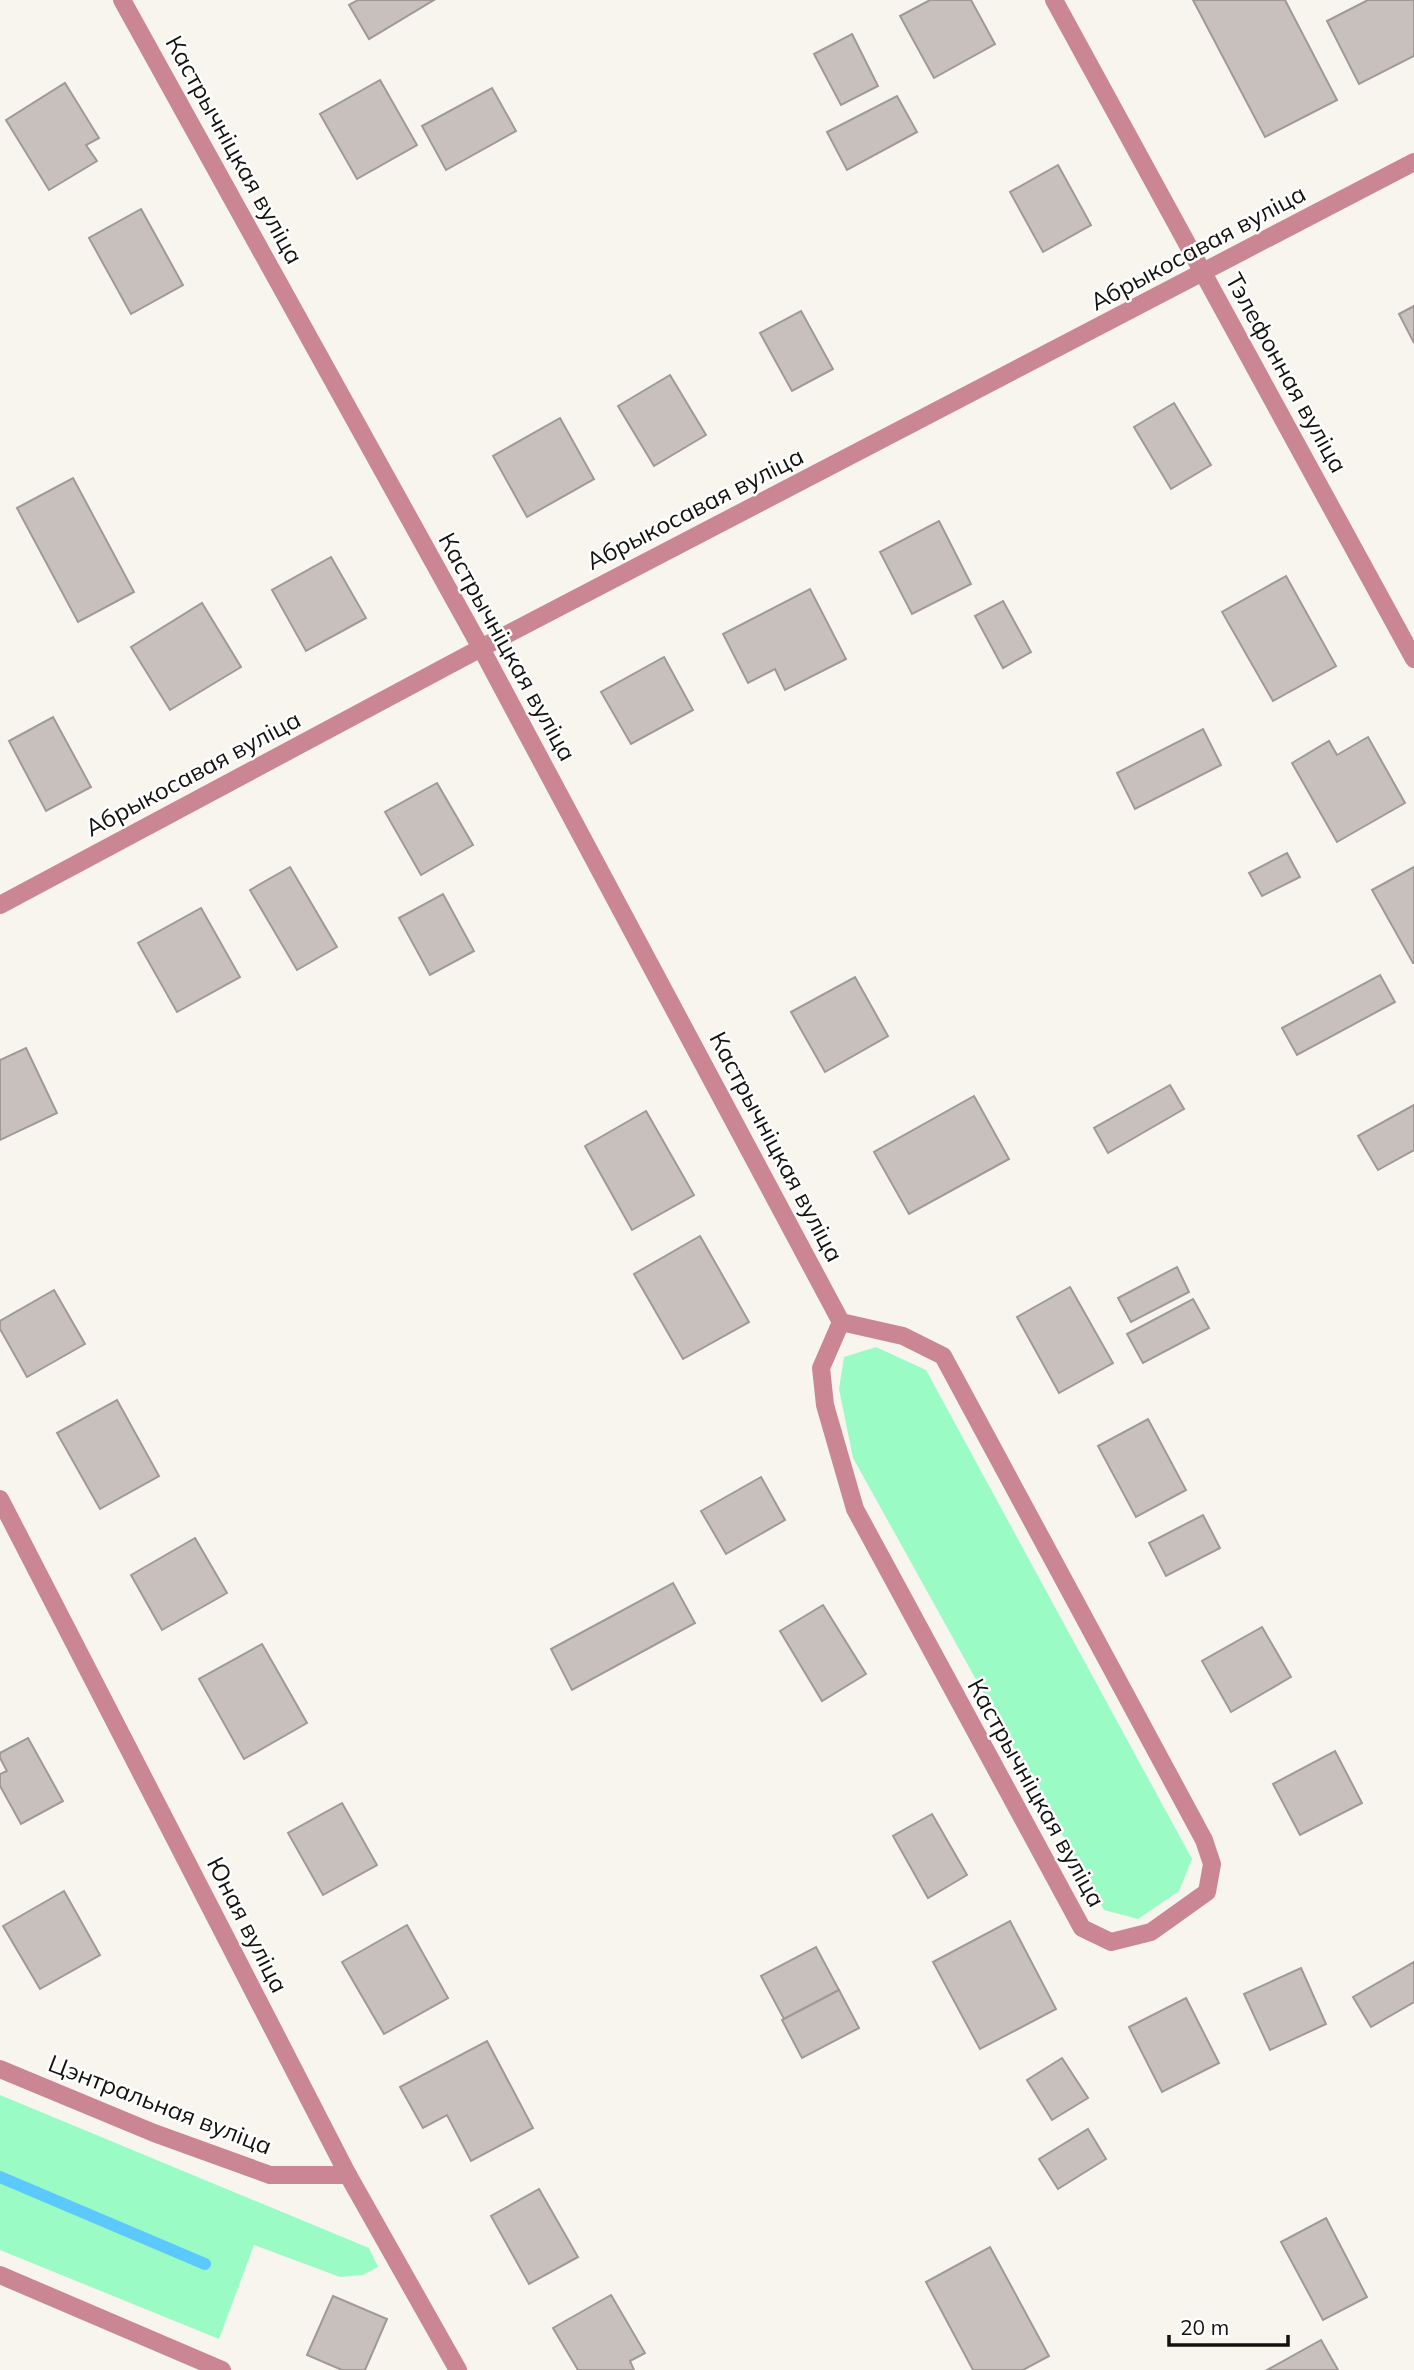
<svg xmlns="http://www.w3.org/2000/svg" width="1414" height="2370" viewBox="0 0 1414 2370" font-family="Mulish,sans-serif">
	<rect width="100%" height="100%" fill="#f8f5ef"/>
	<g fill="#9afbc4">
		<polygon points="876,1347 926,1370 1192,1859 1179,1891 1138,1919 1104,1910 853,1458 839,1389 844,1357"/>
		<polygon points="0,2095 369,2248 378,2267 363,2275 340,2277 254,2245 219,2339 0,2250"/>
	</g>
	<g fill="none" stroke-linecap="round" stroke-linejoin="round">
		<polyline stroke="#5bc9fe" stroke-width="12" points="0,2177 205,2264"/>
	</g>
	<g fill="#c7c0bd" stroke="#a09996" stroke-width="2">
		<polygon points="358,0 434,0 369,39 349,5"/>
		<polygon points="930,0 971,0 995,44 934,78 900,16"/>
		<polygon points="1193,0 1285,0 1337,100 1265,137"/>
		<polygon points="1368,0 1414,0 1414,56 1359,84 1327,21"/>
		<polygon points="852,34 878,86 841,105 814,54"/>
		<polygon points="380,80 417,145 357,179 320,114"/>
		<polygon points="65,83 99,138 86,145 97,161 49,190 6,120"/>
		<polygon points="492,88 516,131 446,170 422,126"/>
		<polygon points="897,96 917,132 847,170 827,132"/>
		<polygon points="1058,165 1091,225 1043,252 1010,192"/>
		<polygon points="141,209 183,285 131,314 89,238"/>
		<polygon points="1414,306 1414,343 1399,314"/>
		<polygon points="801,311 833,369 792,391 760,333"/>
		<polygon points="670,375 706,435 654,466 618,406"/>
		<polygon points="1174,403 1211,465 1171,489 1134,427"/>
		<polygon points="560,418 594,479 527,517 493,456"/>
		<polygon points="73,478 134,592 78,622 17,508"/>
		<polygon points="939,521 971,584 912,614 880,552"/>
		<polygon points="331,557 366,618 306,651 272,590"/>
		<polygon points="1286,576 1336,666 1273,701 1222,612"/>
		<polygon points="810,589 846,659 785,690 775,669 748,683 723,634"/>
		<polygon points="1003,601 1031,652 1003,668 975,616"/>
		<polygon points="202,603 241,667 170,710 131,647"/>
		<polygon points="664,657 693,710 631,744 601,692"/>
		<polygon points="53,717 91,787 46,811 9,741"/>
		<polygon points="1203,729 1221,765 1135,809 1117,773"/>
		<polygon points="1368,737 1405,803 1337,842 1292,763 1329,741 1337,755"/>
		<polygon points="437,783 473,845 421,875 385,812"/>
		<polygon points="1287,853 1300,877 1262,896 1249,873"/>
		<polygon points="290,867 337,947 297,970 250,890"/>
		<polygon points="1414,867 1414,963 1413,963 1372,890"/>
		<polygon points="443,894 474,951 430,975 399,918"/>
		<polygon points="201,908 240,977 177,1012 138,943"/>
		<polygon points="1380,975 1395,1002 1297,1055 1282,1028"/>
		<polygon points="855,977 888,1036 825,1072 791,1012"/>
		<polygon points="26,1048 57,1113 0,1140 0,1060"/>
		<polygon points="1170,1085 1184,1109 1108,1153 1094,1128"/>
		<polygon points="974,1096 1009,1159 909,1214 874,1152"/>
		<polygon points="1414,1105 1414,1150 1378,1170 1358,1136"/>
		<polygon points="646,1111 694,1195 632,1230 585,1146"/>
		<polygon points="700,1236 749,1322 683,1359 634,1274"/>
		<polygon points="1177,1267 1189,1292 1131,1322 1118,1298"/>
		<polygon points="1070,1287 1113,1363 1059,1393 1017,1317"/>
		<polygon points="54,1290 85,1344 27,1377 0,1329 0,1321"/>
		<polygon points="1193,1299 1209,1328 1143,1363 1127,1334"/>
		<polygon points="117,1400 159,1476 100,1509 57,1433"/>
		<polygon points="1148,1419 1186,1490 1136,1517 1098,1446"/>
		<polygon points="761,1477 785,1520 726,1554 701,1511"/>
		<polygon points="1203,1515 1220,1548 1166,1576 1149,1543"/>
		<polygon points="195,1538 227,1593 162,1630 131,1575"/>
		<polygon points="673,1583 695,1623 572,1690 551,1649"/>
		<polygon points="823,1605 866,1674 822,1701 780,1631"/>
		<polygon points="1262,1627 1291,1677 1231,1712 1202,1661"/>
		<polygon points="262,1644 307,1723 244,1759 199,1679"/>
		<polygon points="28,1738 63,1801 21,1824 0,1786 0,1774 7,1771 0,1758 0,1753"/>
		<polygon points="1335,1751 1362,1803 1300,1835 1273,1784"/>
		<polygon points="342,1803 377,1865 323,1895 288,1833"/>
		<polygon points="932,1814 967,1875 928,1898 893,1836"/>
		<polygon points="64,1891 100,1955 40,1989 3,1926"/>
		<polygon points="1010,1921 1056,2009 980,2049 933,1962"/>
		<polygon points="407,1925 448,1998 384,2034 342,1962"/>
		<polygon points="816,1947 839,1990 784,2019 761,1976"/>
		<polygon points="1414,1962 1414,2002 1371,2027 1353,1997"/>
		<polygon points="1301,1968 1326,2024 1270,2050 1244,1994"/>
		<polygon points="839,1990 859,2028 802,2058 782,2020"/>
		<polygon points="1186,1998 1219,2063 1162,2092 1129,2027"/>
		<polygon points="487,2041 533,2128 471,2161 447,2115 423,2128 400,2087"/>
		<polygon points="1062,2058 1088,2098 1052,2120 1027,2080"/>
		<polygon points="1088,2129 1106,2159 1058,2189 1039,2159"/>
		<polygon points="539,2189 578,2257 529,2284 491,2216"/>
		<polygon points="1326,2218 1367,2297 1323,2320 1281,2242"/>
		<polygon points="990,2247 1049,2356 1023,2370 973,2370 926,2282"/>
		<polygon points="611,2295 645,2353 630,2361 634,2370 578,2370 553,2328"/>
		<polygon points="333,2296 387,2319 365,2370 342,2370 307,2355"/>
		<polygon points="1321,2340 1338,2370 1267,2370"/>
	</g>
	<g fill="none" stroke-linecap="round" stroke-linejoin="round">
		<g stroke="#ca8793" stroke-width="18">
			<polyline points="122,0 481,648 841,1322 903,1336 943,1356 1204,1840 1212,1864 1207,1892 1151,1932 1111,1942 1082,1928 855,1509 825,1405 821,1368 841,1322"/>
			<polyline points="1054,0 1414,659"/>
			<polyline points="0,905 481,648 1414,162"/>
			<polyline points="0,1499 348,2175 458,2370"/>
			<polyline points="0,2069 154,2133 270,2175 348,2175"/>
			<polyline points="0,2275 222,2370"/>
		</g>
	</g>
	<g text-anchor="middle" stroke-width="5" stroke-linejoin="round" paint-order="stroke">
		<g font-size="24" fill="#121210" stroke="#fff">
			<text transform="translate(234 150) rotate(61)" y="8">Кастрычніцкая вуліца</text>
			<text transform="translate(1198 248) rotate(-28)" y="8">Абрыкосавая вуліца</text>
			<text transform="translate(1286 373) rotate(61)" y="8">Тэлефонная вуліца</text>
			<text transform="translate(695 509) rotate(-27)" y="8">Абрыкосавая вуліца</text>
			<text transform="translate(507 647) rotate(61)" y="8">Кастрычніцкая вуліца</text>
			<text transform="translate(193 774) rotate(-28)" y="8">Абрыкосавая вуліца</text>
			<text transform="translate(776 1147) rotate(62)" y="8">Кастрычніцкая вуліца</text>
			<text transform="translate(1036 1793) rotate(61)" y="8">Кастрычніцкая вуліца</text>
			<text transform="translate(247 1925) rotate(63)" y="8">Юная вуліца</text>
			<text transform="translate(160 2105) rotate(21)" y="8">Цэнтральная вуліца</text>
		</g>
	</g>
	<path d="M1169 2335v10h119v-10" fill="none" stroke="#121210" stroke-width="3.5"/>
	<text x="1180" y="2335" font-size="21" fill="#121210" stroke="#ffffff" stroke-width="5" paint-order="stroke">20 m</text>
</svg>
